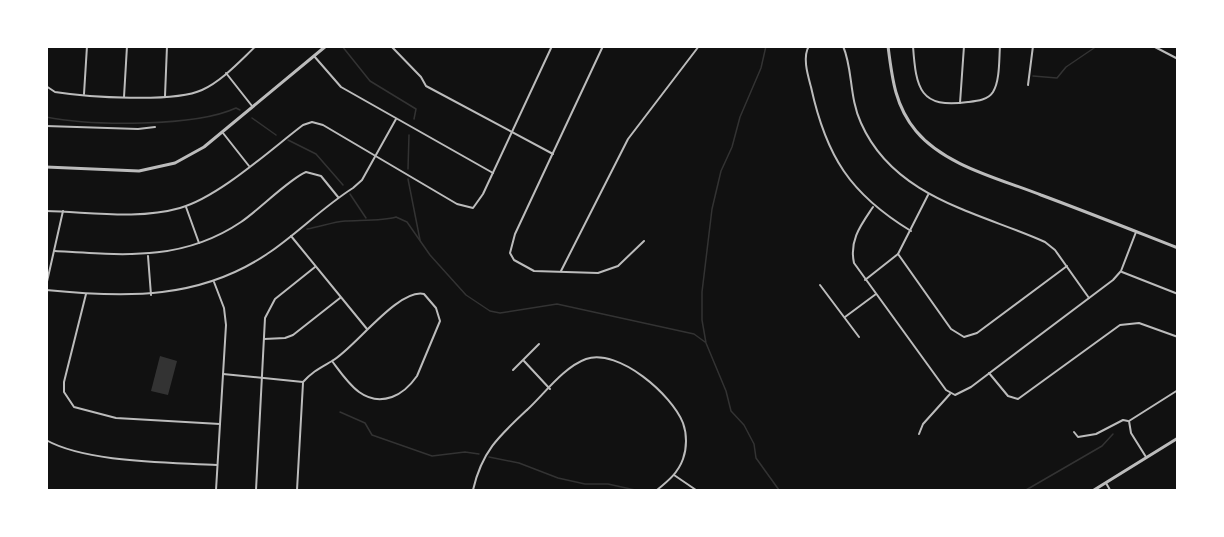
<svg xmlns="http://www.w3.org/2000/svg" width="1224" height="537" viewBox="0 0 1224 537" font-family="Quicksand,sans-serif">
	<rect width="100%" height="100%" fill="#111"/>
	<polygon fill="#333" points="160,356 177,361 168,395 151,391"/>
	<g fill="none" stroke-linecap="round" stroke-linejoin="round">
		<g stroke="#333" stroke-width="1.5">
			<polyline points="342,46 370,81 416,109 414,119"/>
			<polyline points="766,46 761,68 740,117 732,147 721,171 712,209 702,292 702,320 706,343 726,391 731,411 744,425 754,444 756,458 779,490"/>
			<polyline points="1033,76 1057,78 1066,67 1097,46"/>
			<path d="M46,117C92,126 195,127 236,108L240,110"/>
			<polyline points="252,118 276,135"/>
			<polyline points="288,140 316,154 343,185"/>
			<polyline points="408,169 409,135"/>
			<polyline points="408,179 420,240"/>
			<polyline points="350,194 366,218"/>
			<path d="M307,229C320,227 332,222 345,221C359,220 384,221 396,217L407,222L430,255L466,295L490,311L500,313L557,304L694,334L705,342"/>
			<polyline points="340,412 365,423 372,435 432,456 465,452 479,454"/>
			<polyline points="489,457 519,463 558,478 585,484 608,484 635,490"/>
			<polyline points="1026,490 1102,446 1113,434"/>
		</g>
		<g stroke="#bcbcbc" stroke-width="2">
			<polyline points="391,46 421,77 426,86 553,154"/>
			<polyline points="603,46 515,234 510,253 514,260 534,271 598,273 618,266 644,241"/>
			<path d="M809,46C802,57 808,76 811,87C826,156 850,194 911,231"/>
			<path d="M843,46C853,69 849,97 861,123C894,198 978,212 1045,242L1055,250L1089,298"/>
			<path d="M913,46C916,89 920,109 968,102C977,101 988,100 993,92C1000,81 999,59 1000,46"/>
			<polyline points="1037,46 1052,46"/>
			<polyline points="1153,46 1178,59"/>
			<polyline points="314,56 341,87 493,173"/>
			<polyline points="46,61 47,46"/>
			<polyline points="226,73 252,106"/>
			<polyline points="1028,85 1033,46"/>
			<path d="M46,86L55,92C87,97 174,103 202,90C222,81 240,61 256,46"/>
			<polyline points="84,94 87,46"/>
			<polyline points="165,96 167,46"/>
			<polyline points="124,97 127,46"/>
			<polyline points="960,103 964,46"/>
			<polyline points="46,126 138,129 155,127"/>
			<polyline points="223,133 249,166"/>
			<polyline points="186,207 199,243"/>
			<path d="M873,207C861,225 849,240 854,263L946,390L955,395L971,387L1113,280L1121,271L1136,232"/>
			<path d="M46,211C90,212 138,220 180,208C219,197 270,150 303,125L312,122L323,125L457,204L473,208L483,194L552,46"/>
			<polyline points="291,236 367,329"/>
			<path d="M55,251C122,255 182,262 241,222C259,210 289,179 306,172L321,176L338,197"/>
			<polyline points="898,254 951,329 964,337 977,333 1067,266"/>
			<polyline points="148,256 151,295"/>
			<polyline points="561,271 628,139 699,46"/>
			<polyline points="1122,272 1178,294"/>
			<polyline points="865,280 898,254 928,195"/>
			<polyline points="214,282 224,308 226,325 216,490"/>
			<polyline points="820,285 859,337"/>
			<polyline points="46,286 63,211"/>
			<path d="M46,290C126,298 201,300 270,252C299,232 323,207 353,188L362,180L396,119"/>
			<polyline points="86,294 64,382 64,392 74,407 116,418 220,424"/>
			<polyline points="845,317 876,294"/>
			<polyline points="264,339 285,338 293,335 340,298"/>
			<polyline points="524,361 550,389"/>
			<polyline points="513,370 539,344"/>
			<polyline points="989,373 1008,396 1018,399 1120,325 1139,323 1178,337"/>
			<path d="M223,374L303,382C313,371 320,368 332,361C354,349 398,288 424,294L436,308L440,321L417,376C410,386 403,393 392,397C363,407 347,381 332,361"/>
			<polyline points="1074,432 1078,437 1096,434 1123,420 1128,421"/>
			<polyline points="919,434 923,424 950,394"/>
			<path d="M46,440C87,463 170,462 217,465"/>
			<polyline points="1146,457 1131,433 1129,421 1178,390"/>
			<polyline points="674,475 696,490"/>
			<polyline points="1106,483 1110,490"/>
			<polyline points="256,490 265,318 275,299 315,267"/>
			<polyline points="297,490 303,383"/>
			<path d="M473,490C482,451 499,436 528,409C545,393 564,367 586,359C619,348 672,395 683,423C687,434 687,448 683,459C678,473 668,481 657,490"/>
			<polyline points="1177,490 1178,490"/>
		</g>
		<g stroke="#bcbcbc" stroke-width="3">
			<path d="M888,46C892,78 895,106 916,131C945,166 1001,179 1041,195C1087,212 1132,230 1178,248"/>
			<polyline points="46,167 139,171 175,163 204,147 326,46"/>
			<polyline points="1094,490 1178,438"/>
		</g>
	</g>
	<rect width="1224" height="537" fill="none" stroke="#ffffff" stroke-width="96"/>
</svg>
